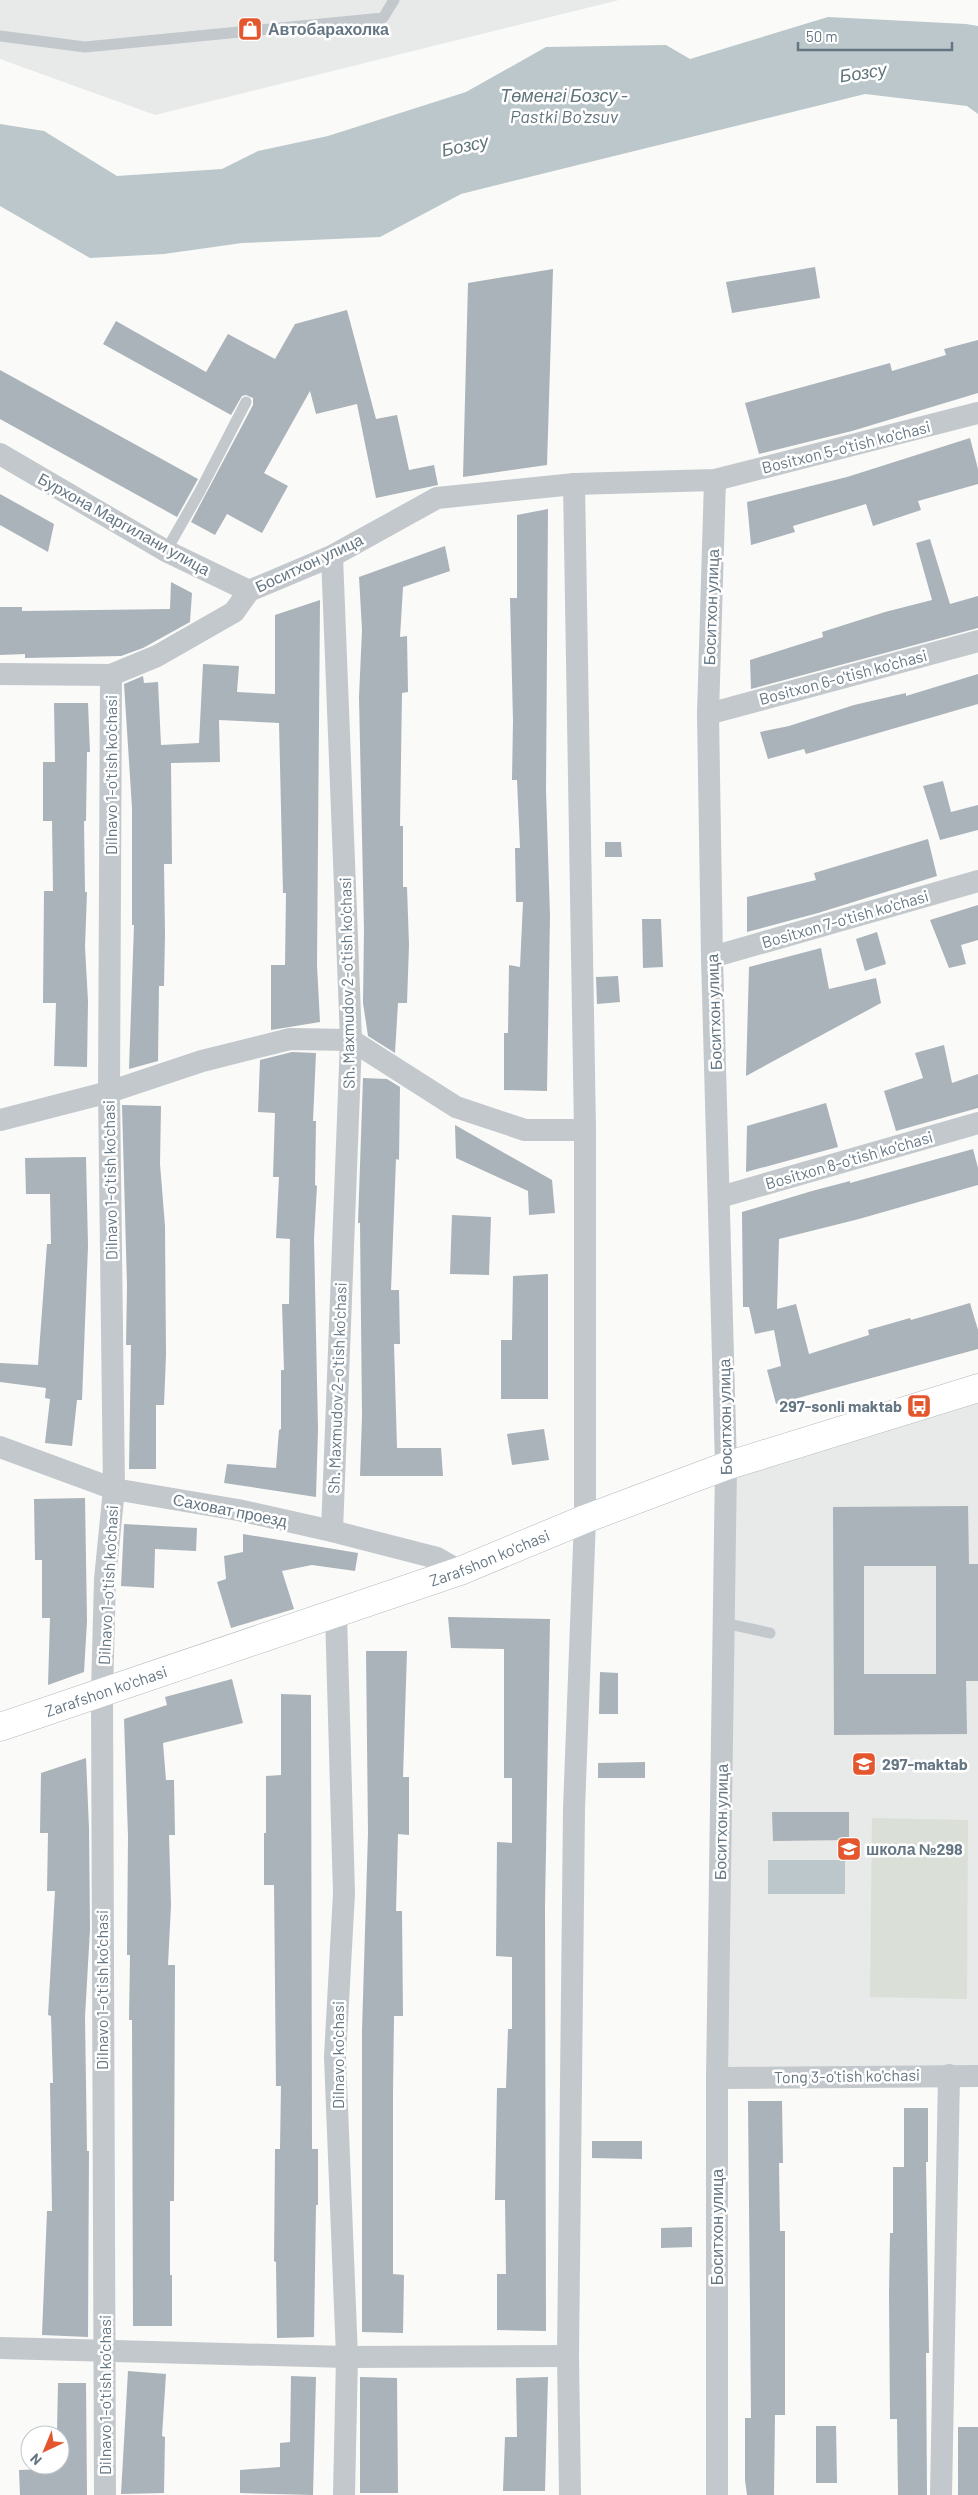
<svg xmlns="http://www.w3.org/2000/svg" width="978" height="2495" viewBox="0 0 978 2495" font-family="Barlow,sans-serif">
	<rect width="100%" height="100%" fill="#fafaf8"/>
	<g fill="#e8e9e9">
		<polygon points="0,0 619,0 155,115 0,59"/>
		<polygon points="978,1388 978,2076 717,2078 726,1466"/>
	</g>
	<polygon fill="#dadfd7" points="872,1818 968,1820 967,1999 870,1997"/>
	<g fill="#bbc7cb">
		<polygon points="828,17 966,24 978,26 978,114 967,106 865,94 461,194 380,237 242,243 164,254 90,258 0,206 0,124 44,131 117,176 222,169 258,151 328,136 466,92 546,47 666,45 690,59"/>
		<rect x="768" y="1860" width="77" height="34"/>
	</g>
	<g fill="#aab3b9" fill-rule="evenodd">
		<polygon points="815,267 820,298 732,313 726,282"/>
		<polygon points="553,269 547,465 463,477 468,283"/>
		<polygon points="347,310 376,419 397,415 409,470 434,465 438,485 376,498 357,404 316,414 310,391 264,473 288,486 262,533 227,514 215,535 191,522 253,405 253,398 246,395 242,396 231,415 103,344 116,321 206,372 228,334 275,359 295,324"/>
		<polygon points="978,340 978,393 852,431 759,454 745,403 890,363 892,371 946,355 944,349"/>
		<polygon points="0,370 198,479 177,517 0,419"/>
		<polygon points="970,438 978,469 978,484 918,501 921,510 873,526 866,504 793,526 795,532 751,545 747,502 847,477"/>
		<polygon points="0,494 54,524 48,552 0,525"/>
		<polygon points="548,509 546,790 550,916 547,1091 504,1090 504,1033 508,1033 509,965 520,967 523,902 516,902 515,848 520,848 517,780 512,780 513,721 510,598 517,598 517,515"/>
		<polygon points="930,539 950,604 978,596 978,628 751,689 750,660 823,637 822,632 885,612 932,600 916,543"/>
		<polygon points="445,546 450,571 403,587 400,637 407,636 408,692 402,693 400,826 403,826 403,887 407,887 409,945 407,1003 398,1003 395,1053 368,1036 363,1003 364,930 359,697 362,630 359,577"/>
		<polygon points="171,582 192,593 190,622 143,648 121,656 25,658 25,654 0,655 0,607 22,607 22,611 170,609"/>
		<polygon points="320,600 317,965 320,1022 271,1030 271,965 285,965 286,893 283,893 279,723 219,720 220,762 171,763 172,864 164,864 165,934 164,986 159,986 158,1061 129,1069 134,925 132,925 132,808 124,684 143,676 144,683 158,682 161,745 199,743 203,664 239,666 237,692 275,694 275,615"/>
		<polygon points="978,674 978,704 806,754 804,749 768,759 760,732 789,726 854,705 906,693 906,696"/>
		<polygon points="54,703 88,703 90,752 87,752 86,821 84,821 85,892 87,892 85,947 88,1001 87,1067 54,1066 56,1003 43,1003 44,891 53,891 52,821 43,821 43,762 55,762"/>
		<polygon points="943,781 951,812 978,805 978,830 940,840 923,786"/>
		<polygon points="928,839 937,876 818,913 747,932 747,897 816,880 814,873"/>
		<polygon points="605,842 621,842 622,857 605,857"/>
		<polygon points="978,905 978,940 961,945 966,964 949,968 930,920"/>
		<polygon points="642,919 661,919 663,967 643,968"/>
		<polygon points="877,932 886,964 865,971 856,939"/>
		<polygon points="821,948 829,989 876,978 881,1003 746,1076 749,967"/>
		<polygon points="618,976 620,1002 597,1004 596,977"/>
		<polygon points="944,1045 952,1083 978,1074 978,1108 896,1131 884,1091 923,1078 915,1053"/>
		<polygon points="292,1052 316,1053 313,1121 316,1121 315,1185 317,1186 314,1238 318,1429 316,1497 224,1483 227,1464 276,1468 279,1430 281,1429 281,1370 284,1370 282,1304 289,1304 290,1239 276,1238 279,1177 273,1177 275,1113 258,1112 260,1060"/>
		<polygon points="363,1078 387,1079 400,1087 399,1160 396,1159 391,1290 399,1290 400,1344 394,1344 397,1448 441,1448 443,1476 360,1476 362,1416 360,1223 358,1223"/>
		<polygon points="826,1103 838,1147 746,1172 747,1126"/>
		<polygon points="122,1105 161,1106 160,1164 165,1226 166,1355 164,1405 156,1405 156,1469 129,1469 131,1345 126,1345 127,1286"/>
		<polygon points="455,1125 552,1180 555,1213 529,1215 528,1191 456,1158"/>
		<polygon points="973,1149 978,1168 978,1185 859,1219 779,1239 777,1309 796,1304 809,1354 869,1335 868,1330 910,1318 911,1320 970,1303 978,1330 978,1349 776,1404 767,1370 781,1366 774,1330 755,1334 749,1307 743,1307 742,1212 812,1191 850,1181 850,1183"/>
		<polygon points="86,1157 88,1246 82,1400 77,1400 72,1446 45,1443 50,1399 45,1398 46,1388 0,1382 0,1363 38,1365 47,1244 51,1244 50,1194 26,1194 25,1158"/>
		<polygon points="452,1215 491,1217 489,1275 450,1274"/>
		<polygon points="548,1274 548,1399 501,1399 501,1340 512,1340 513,1276"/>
		<polygon points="544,1429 549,1460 512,1465 507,1434"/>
		<polygon points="85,1498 87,1621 84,1672 48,1685 50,1618 42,1618 42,1560 35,1560 34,1499"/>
		<path d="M968,1506L969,1564H978V1681H966L967,1734L834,1735L833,1507ZM864,1566H936V1674H864Z"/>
		<polygon points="124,1524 197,1528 196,1551 155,1549 154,1588 121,1586"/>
		<polygon points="243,1534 358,1553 355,1571 312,1565 282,1571 294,1609 231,1628 217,1582 226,1579 224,1556 243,1552"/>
		<polygon points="448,1617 550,1619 545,1907 546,2331 497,2330 497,2274 506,2274 505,2200 495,2200 497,2088 506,2088 508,2029 512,2029 512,1957 496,1956 497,1842 512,1843 512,1778 504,1778 504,1649 451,1648"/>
		<polygon points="366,1651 407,1651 403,1777 409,1777 409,1835 398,1834 396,1911 402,1911 403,2016 394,2016 393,2093 393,2274 404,2275 403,2333 362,2332 362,2030 368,1833"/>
		<polygon points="600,1672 618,1673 618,1714 599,1714"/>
		<polygon points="232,1679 243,1723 163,1743 166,1780 174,1780 175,1835 169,1835 171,1905 168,1965 175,1965 174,2201 170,2201 170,2275 172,2275 172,2326 133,2326 132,2020 129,2020 130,1955 127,1955 128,1836 124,1719 167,1705 165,1697"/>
		<polygon points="281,1694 311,1695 312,2149 318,2149 318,2205 316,2205 314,2337 277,2338 276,2262 274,2261 275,2149 280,2149 281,2086 276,2086 274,1885 264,1885 264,1833 266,1833 266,1776 281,1775"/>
		<polygon points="86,1758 89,1828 90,1929 85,2017 87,2151 89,2151 88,2337 42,2335 47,2211 52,2211 50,2083 53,2083 51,2016 48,2015 55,1891 47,1891 48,1833 40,1833 41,1773"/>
		<polygon points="645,1762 645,1778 598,1778 598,1763"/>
		<polygon points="772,1812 849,1812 849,1840 773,1841"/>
		<polygon points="748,2101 782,2101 783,2163 779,2163 780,2231 785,2231 785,2415 775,2415 774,2495 747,2495 745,2480 745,2418 751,2418"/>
		<polygon points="904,2108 928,2108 928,2162 926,2162 929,2353 926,2353 927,2495 898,2495 897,2419 890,2419 889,2294 890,2233 893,2233 893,2167 904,2167"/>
		<polygon points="592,2141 642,2141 642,2159 592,2158"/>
		<polygon points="692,2227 692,2247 661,2248 661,2228"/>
		<polygon points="128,2371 166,2374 162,2436 165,2437 164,2493 121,2494"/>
		<polygon points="291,2376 316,2377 313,2495 240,2493 240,2470 280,2467 280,2443 290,2442"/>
		<polygon points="360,2377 397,2378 398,2493 360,2493"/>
		<polygon points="548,2377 545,2491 503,2491 505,2437 517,2437 516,2378"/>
		<polygon points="58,2383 86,2383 87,2495 20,2495 19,2470 46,2469 46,2465 60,2465 60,2433 57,2433"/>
		<polygon points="816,2426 836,2426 837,2483 816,2483"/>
		<rect x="958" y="2427" width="20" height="68"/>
	</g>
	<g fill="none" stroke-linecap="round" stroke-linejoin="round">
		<defs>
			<g id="secondary">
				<path id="s1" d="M0,1727L460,1571L585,1519L726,1466L978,1388"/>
			</g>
		</defs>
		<use href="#secondary" stroke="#b3babf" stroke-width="29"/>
		<g stroke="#c3c8cc" stroke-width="11">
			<polyline points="0,36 85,47 383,18 394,0"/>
			<polyline points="166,551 199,493 246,402"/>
			<polyline points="724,1623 770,1633"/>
		</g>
		<g stroke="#c3c8cc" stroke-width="22">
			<polyline points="0,454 166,551 249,591"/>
			<polyline points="715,480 708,714 712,957 726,1466 717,2078 717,2495"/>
			<polyline points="0,674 111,675 157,656 234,612 249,591 332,556 437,498 574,484 715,480 978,413"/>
			<polyline points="708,714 978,641"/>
			<polyline points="712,957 978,881"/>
			<polyline points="0,1120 109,1092 202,1061 290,1039 351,1040 456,1107 525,1130 585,1130"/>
			<polyline points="720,1197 978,1123"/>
			<polyline points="0,1447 114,1489 238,1510 332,1531 437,1558 460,1571"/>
			<polyline points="332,1531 351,1040 332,556"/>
			<polyline points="336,1614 344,1893 335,2057 347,2357 344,2495"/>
			<polyline points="717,2078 978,2076"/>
			<polyline points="0,2348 347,2357 568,2356"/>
			<polyline points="105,2495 102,1693 105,1579 114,1489 109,1092 111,675"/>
			<polyline points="570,2495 568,2356 574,1809 585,1519 585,1130 574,484"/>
			<polyline points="941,2495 949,2075"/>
		</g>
		<use href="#secondary" stroke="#fff" stroke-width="28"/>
	</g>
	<defs>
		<symbol id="shop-square" viewBox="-11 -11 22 22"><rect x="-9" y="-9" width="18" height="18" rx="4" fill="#e4572e" stroke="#fff"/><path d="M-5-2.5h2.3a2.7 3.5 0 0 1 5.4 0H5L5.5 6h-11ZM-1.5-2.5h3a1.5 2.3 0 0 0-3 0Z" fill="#fff"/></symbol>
		<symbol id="bus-square" viewBox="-11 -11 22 22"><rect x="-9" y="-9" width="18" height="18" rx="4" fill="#e4572e" stroke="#fff"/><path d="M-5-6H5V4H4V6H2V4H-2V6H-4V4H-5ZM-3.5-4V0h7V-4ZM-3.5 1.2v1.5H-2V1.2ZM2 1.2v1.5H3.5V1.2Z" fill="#fff"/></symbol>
		<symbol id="school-square" viewBox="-11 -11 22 22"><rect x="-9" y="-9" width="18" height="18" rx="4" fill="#e4572e" stroke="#fff"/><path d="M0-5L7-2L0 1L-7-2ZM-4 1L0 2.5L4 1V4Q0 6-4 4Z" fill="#fff"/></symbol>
	</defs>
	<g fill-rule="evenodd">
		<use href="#shop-square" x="236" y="15" width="28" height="28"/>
		<use href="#bus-square" x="905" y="1392" width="28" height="28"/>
		<use href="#school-square" x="850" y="1750" width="28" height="28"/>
		<use href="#school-square" x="835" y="1835" width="28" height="28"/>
	</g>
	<g text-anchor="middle" stroke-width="5" stroke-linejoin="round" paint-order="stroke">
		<g font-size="16" font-weight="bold" fill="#657683" stroke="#fff" text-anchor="start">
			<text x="268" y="35">Автобарахолка</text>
			<text x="902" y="1412" text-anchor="end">297-sonli maktab</text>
			<text x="882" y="1770">297-maktab</text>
			<text x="866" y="1855">школа №298</text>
		</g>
		<g font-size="16" fill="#657683" stroke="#fff">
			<text transform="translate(846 447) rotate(-14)" y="6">Bositxon 5-o'tish ko'chasi</text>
			<text transform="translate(124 524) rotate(29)" y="6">Бурхона Маргилани улица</text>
			<text transform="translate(309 563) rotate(-25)" y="6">Боситхон улица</text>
			<text transform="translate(711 607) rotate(-88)" y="6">Боситхон улица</text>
			<text transform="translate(843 677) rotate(-15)" y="6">Bositxon 6-o'tish ko'chasi</text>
			<text transform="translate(111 775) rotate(-90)" y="6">Dilnavo 1-o'tish ko'chasi</text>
			<text transform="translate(845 919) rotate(-16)" y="6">Bositxon 7-o'tish ko'chasi</text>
			<text transform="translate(347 983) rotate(-91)" y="6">Sh. Maxmudov 2-o'tish ko'chasi</text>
			<text transform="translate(714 1012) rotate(-92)" y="6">Боситхон улица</text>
			<text transform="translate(849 1160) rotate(-16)" y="6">Bositxon 8-o'tish ko'chasi</text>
			<text transform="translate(110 1180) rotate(-91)" y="6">Dilnavo 1-o'tish ko'chasi</text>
			<text transform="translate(337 1388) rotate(-88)" y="6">Sh. Maxmudov 2-o'tish ko'chasi</text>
			<text transform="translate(725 1417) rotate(-91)" y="6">Боситхон улица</text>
			<text transform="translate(230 1510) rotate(11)" y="6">Саховат проезд</text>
			<text dy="6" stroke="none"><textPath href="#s1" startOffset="518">Zarafshon ko'chasi</textPath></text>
			<text transform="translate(108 1585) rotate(-87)" y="6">Dilnavo 1-o'tish ko'chasi</text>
			<text dy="6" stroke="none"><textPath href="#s1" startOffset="112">Zarafshon ko'chasi</textPath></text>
			<text transform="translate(721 1822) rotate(-89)" y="6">Боситхон улица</text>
			<text transform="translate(102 1990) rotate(-90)" y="6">Dilnavo 1-o'tish ko'chasi</text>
			<text transform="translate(338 2055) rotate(-90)" y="6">Dilnavo ko'chasi</text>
			<text transform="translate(847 2076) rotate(-1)" y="6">Tong 3-o'tish ko'chasi</text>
			<text transform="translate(717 2227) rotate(-90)" y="6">Боситхон улица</text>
			<text transform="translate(105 2395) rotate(-90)" y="6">Dilnavo 1-o'tish ko'chasi</text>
		</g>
		<g font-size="18" font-style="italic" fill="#60757c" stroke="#fff">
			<text transform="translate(863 73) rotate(-9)" y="6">Бозсу</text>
			<text x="564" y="102">Төменгі Бозсу -<tspan x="564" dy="21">Pastki Boʻzsuv</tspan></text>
			<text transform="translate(465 146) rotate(-12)" y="6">Бозсу</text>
		</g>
	</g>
	<g transform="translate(45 2450) rotate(224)"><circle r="24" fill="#ffffff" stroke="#c1c8cd"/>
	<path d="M0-4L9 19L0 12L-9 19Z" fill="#e4572e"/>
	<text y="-8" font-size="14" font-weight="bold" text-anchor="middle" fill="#657683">N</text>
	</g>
	<path d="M798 42v8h154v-8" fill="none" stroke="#657683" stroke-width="2.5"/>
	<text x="806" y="42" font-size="15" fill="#657683" stroke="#ffffff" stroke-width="4" paint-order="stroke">50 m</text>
</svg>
